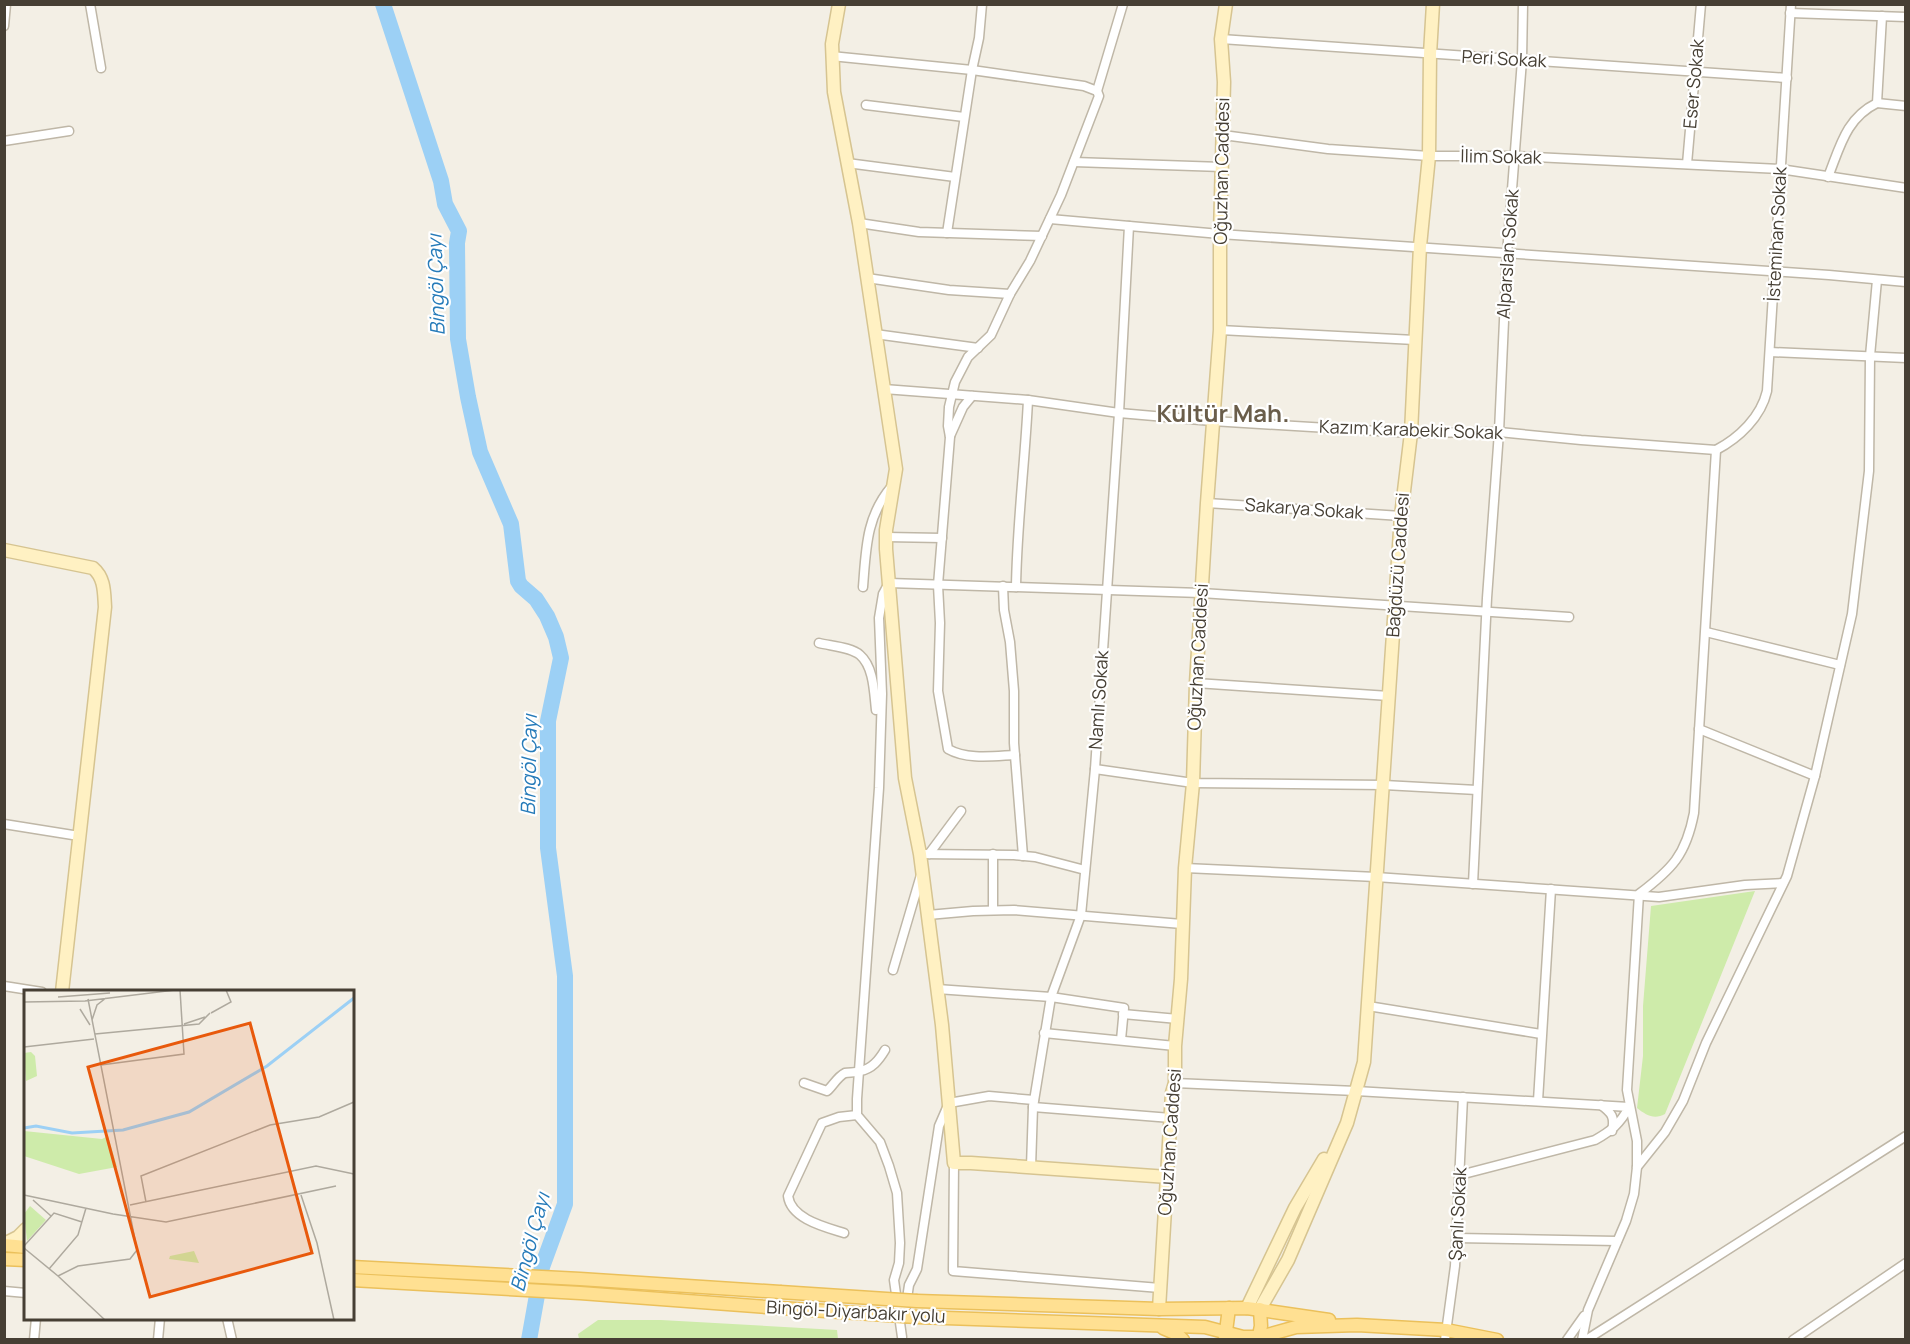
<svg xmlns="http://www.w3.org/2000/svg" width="1910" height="1344" viewBox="0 0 1910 1344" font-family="Manrope,sans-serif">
	<rect width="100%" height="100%" fill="#f3efe5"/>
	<g fill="#ceebaa">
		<path d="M1755,891L1665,1114C1654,1120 1646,1115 1637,1108L1643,1056V1006L1651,906Z"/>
		<polygon points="598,1320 661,1320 837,1330 838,1339 579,1339 578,1334"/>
	</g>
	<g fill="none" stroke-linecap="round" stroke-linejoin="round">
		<polyline stroke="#9cd0f5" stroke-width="16" points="383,4 441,181 445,204 459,231 457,243 458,339 468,397 480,452 511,524 518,581 521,586 536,599 547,616 556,637 561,658 548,721 548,848 565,976 565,1204 542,1267 529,1340"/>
		<defs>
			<g id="street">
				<polyline points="90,4 101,68"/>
				<polyline points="1790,13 1906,17"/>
				<polyline points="4,26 6,4"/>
				<polyline points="1221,39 1787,78"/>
				<path d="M831,56L972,70L1084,86L1097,91L1099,96L1061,195L1030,261L1010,294L991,335L968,357L955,382L949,407L948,426L950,437L938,585L940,623L938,691L948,749C967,760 994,756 1015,755"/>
				<polyline points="1097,91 1123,4"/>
				<polyline points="1877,103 1906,106"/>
				<polyline points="866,105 964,117"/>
				<polyline points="1223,135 1328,149 1429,156 1515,156 1780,169 1906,188"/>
				<polyline points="4,141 69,131"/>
				<polyline points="1074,162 1222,167"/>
				<polyline points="847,163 955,177"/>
				<polyline points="1687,164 1701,4"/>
				<path d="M1828,177C1840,147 1846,118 1877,103L1882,16"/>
				<polyline points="1050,219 1220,234 1829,275 1906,282"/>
				<polyline points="859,223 919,232 1042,236"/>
				<polyline points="947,233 972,70 979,38 982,4"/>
				<polyline points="867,278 949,290 1010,294"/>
				<polyline points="1220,330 1415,340"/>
				<polyline points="875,334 978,348"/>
				<polyline points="1770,352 1906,358"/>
				<path d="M884,389L1028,400L1119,413L1212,421L1411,433L1499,432L1581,440L1716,450C1739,438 1761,417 1767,391L1791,4"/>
				<polyline points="950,436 963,407 972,396"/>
				<polyline points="1207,503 1401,516"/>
				<polyline points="886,537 942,538"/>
				<polyline points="1003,586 1004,610 1010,642 1014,691 1014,743 1023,856"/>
				<path d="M863,587C866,549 866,516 892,486"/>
				<path d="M1016,587C1017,524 1025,462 1028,400"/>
				<polyline points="1706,632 1840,665"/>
				<path d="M819,643C831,646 851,647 860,655C874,667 874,693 876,710"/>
				<polyline points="1196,683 1389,696"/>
				<polyline points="1699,729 1815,776"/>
				<polyline points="1095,769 1193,783 1384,785 1477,790"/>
				<polyline points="4,824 79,836"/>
				<polyline points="920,854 1014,855 1035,857 1085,870"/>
				<polyline points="929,854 961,811"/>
				<polyline points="993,854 993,910"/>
				<polyline points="1185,868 1376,877 1659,897 1745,885 1783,883"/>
				<polyline points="1473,884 1487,598 1499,432 1507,254 1522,60 1523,4"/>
				<polyline points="928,915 973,911 1014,910 1182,924"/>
				<polyline points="893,970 921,875"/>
				<polyline points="4,986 42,992"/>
				<polyline points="937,989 1051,997 1124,1008 1121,1040"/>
				<polyline points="1368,1006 1541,1034"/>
				<polyline points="1123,1014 1178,1019"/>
				<polyline points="1044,1033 1175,1046"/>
				<path d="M804,1083L827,1091C833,1086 837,1077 845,1073C850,1072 855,1073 860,1071C872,1069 879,1060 885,1050"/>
				<path d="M1175,1083L1356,1091L1629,1107C1620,1124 1611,1131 1595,1140L1460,1175"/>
				<polyline points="1538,1101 1551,889"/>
				<path d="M1601,1105C1612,1113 1615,1117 1612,1131"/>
				<polyline points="1033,1107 1171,1118"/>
				<polyline points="954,1163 953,1271 1160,1288"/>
				<polyline points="1031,1167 1033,1107 1051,997 1081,915 1095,769 1119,413 1129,226"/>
				<polyline points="1637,1167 1665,1132 1683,1101 1706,1043 1787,876 1815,776 1852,614 1869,471 1870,356 1877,280"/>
				<path d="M844,1233C825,1227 791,1219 788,1196L822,1123L839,1117L857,1115"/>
				<polyline points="1457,1238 1617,1241"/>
				<polyline points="4,1291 26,1293"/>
				<polyline points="227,1318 232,1340"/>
				<polyline points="904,1319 909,1285 917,1269 939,1126 949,1103 989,1096 1034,1100"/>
				<polyline points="902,1337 894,1280 899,1263 900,1243 897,1193 889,1166 880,1142 857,1115 857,1099 879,788 882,694 879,618 883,594 889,583 1201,593 1569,617"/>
				<polyline points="34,1340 36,1318"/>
				<polyline points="158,1340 160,1318"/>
				<polyline points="1445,1340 1455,1266 1463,1097"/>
				<polyline points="1567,1340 1584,1316"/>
				<path d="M1582,1340L1588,1310L1626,1221L1634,1194L1637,1167V1141L1627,1090L1639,894C1672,869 1686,855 1694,813L1716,450"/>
				<polyline points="1586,1340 1906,1136"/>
				<polyline points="1793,1340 1906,1263"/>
			</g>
			<g id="secondary">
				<polyline points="839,4 832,44 834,92 859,223 896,469 886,530 886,549 905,778 920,854 942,1025 954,1163 971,1163 1168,1177"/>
				<path d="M4,550L93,568C105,578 104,593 105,607L62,992"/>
				<polyline points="4,1244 18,1237 26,1229"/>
				<polyline points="1247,1308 1295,1208 1324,1159"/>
				<polyline points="1159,1309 1172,1093 1175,1083 1175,1046 1181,979 1185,868 1193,783 1196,683 1207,503 1220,330 1220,234 1224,82 1221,39 1226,4"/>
				<polyline points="1260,1309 1288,1260 1347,1123 1364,1062 1401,516 1411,433 1420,246 1429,156 1430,54 1433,4"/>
			</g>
			<g id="primary">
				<polyline points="4,1245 26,1247"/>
				<polyline points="4,1259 26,1260"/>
				<polyline points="352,1267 580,1279 780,1292"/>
				<polyline points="352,1280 580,1293 780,1308"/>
				<polyline points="917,1301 1159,1309 1247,1308 1329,1320"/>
				<polyline points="917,1317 1205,1327 1243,1337 1260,1337 1296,1327 1357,1325 1446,1330 1497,1340"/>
				<polyline points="1163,1328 1177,1334 1183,1340"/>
				<polyline points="1225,1339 1229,1308"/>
				<polyline points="1258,1340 1261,1326 1260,1309"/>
			</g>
		</defs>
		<use href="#street" stroke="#bfb7a7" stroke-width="11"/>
		<use href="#secondary" stroke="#d6c491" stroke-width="15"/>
		<use href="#primary" stroke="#ebc05b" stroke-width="15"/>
		<use href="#street" stroke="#fff" stroke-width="8"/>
		<use href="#secondary" stroke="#fff1c3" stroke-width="12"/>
		<use href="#primary" stroke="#ffe092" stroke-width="12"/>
		<defs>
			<g id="primary-bridge">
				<polyline points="780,1292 917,1301"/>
				<polyline points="780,1308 917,1317"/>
			</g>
		</defs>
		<use href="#primary-bridge" stroke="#ebc05b" stroke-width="15" stroke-linecap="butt"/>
		<use href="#primary-bridge" stroke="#ffe092" stroke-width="12"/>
	</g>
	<g text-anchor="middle" stroke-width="4.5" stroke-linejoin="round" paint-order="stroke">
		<g font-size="18" fill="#463f34" stroke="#fff">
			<text transform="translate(1504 59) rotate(3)" y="6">Peri Sokak</text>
			<text transform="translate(1694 84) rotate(-85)" y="6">Eser Sokak</text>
			<text transform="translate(1501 157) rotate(1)" y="6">İlim Sokak</text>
			<text transform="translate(1222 171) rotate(-89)" y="6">Oğuzhan Caddesi</text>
			<text transform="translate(1777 234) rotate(-87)" y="6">İstemihan Sokak</text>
			<text transform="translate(1508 254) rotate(-86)" y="6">Alparslan Sokak</text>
			<text transform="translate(1411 430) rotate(2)" y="6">Kazım Karabekir Sokak</text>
			<text transform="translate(1304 509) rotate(4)" y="6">Sakarya Sokak</text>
			<text transform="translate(1398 565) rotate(-86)" y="6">Bağdüzü Caddesi</text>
			<text transform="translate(1198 657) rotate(-87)" y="6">Oğuzhan Caddesi</text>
			<text transform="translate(1099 700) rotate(-86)" y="6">Namlı Sokak</text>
			<text transform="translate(1170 1142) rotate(-86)" y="6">Oğuzhan Caddesi</text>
			<text transform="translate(1458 1214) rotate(-87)" y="6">Şanlı Sokak</text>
			<text transform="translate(856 1312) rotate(3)" y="6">Bingöl-Diyarbakır yolu</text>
		</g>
		<g font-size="20" font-style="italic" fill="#267bb9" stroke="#fff">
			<text transform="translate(436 285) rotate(-92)" y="7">Bingöl Çayı</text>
			<text transform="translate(529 765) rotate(-89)" y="7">Bingöl Çayı</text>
			<text transform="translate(530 1242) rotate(-75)" y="7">Bingöl Çayı</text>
		</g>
		<g font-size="24" font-weight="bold" fill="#6a5d4a" stroke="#fff">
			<text x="1223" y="422">Kültür Mah.</text>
		</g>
	</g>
	<g transform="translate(24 990)">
		<rect width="330" height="330" fill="#f3efe5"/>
		<path d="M7,62L11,66L13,86L2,91L0,63ZM0,141L78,149L84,146L93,177L55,184L0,166ZM6,216L22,230L3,251L0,224ZM170,261L175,273L145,269L146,266Z" fill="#ceebaa"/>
		<path fill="none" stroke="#9cd0f5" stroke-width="3" d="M0,138L12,136L48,143L99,140L165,122L243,76L330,8"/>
		<path fill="none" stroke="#aea99e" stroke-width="1.5" d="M34,7L86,3M0,12L61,11L151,0M56,19L66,35M187,23L207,12L202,0M68,30L73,15L82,8M160,34L181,27M71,44L175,34L186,23M0,57L70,49M77,75L160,64L156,0M0,205L89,224M277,205L293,253L310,330M9,210L27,226M122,212L117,186L246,135L295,127L330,112M106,215L292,176L330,184M89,224L109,227M109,227L142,232L312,196M0,256L30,223L58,232M0,258L34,286M25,279L54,245L62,218M34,286L54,276L106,269L113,260L64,9M34,286L81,330"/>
		<path fill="#e8590c" fill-opacity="0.15" stroke="#e8590c" stroke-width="3" d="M226,33L288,263L126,307L64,77Z"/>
		<rect width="330" height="330" fill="none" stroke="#463f34" stroke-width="3"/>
	</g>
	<rect width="1910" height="1344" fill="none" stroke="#463f34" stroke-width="12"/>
</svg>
